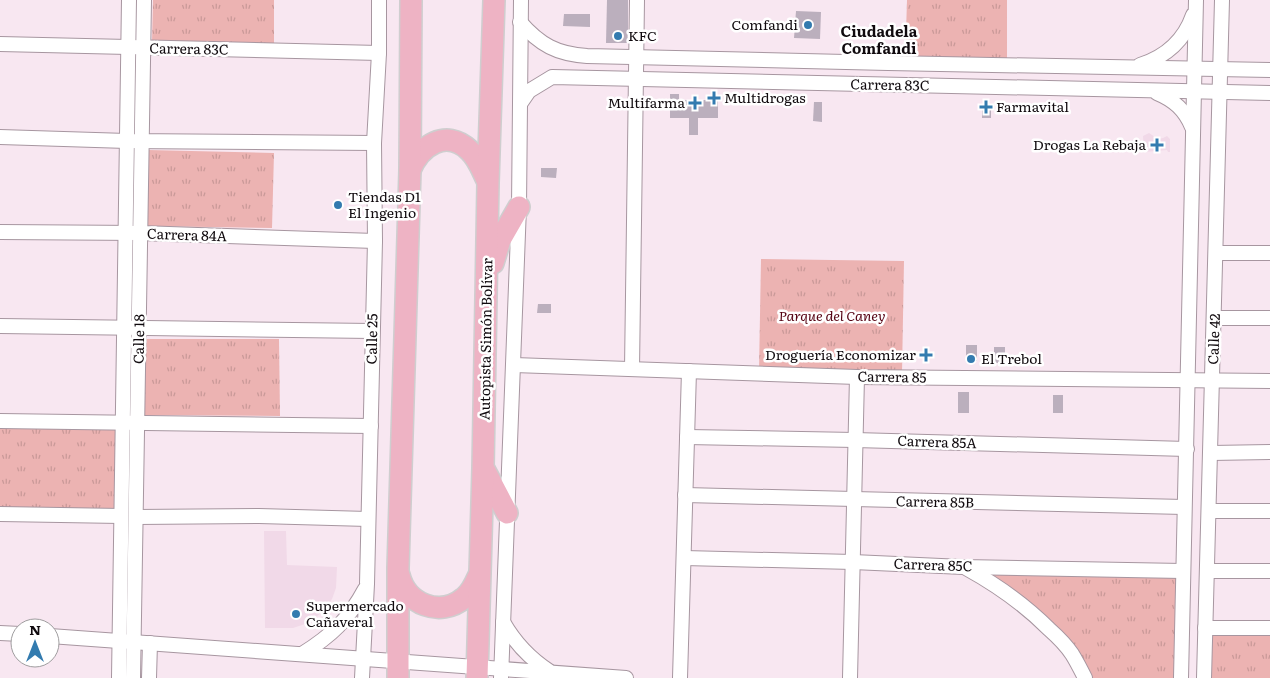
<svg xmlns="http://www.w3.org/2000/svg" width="1270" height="678" viewBox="0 0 1270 678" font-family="Literata,serif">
	<defs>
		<pattern id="grass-tufts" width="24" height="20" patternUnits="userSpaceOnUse" patternTransform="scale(1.25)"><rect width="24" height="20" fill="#ecb3b2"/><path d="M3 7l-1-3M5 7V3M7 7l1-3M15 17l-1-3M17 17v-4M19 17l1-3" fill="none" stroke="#c99998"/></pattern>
	</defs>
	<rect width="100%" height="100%" fill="#f8e7f1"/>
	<g fill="#f1d9e8">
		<polygon points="1149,133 1158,139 1163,138 1167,136 1170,139 1170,152 1168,152 1167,150 1144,152 1143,136"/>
		<polygon points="264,531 286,531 287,565 337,567 336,588 332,599 325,609 315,618 305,624 293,628 265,628"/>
	</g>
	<g fill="url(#grass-tufts)">
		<polygon points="153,0 274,0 274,43 152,43"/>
		<polygon points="907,0 1007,0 1007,66 905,64"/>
		<polygon points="148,150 274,153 272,228 147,226"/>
		<polygon points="761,259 904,261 902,373 759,371"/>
		<polygon points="142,339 279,339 280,416 141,415"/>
		<polygon points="0,428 116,429 115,512 0,509"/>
		<polygon points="963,567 1183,571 1181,678 1085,678 1060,639"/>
		<polygon points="1205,628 1270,628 1270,678 1204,678"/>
	</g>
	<g fill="#bbafbd">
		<polygon points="607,0 628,0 628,43 606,43"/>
		<polygon points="796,11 821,12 820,39 794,38"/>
		<polygon points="564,14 590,14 590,27 563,26"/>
		<polygon points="670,94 679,94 679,100 709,100 709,96 718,96 718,118 698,118 698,135 689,135 689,118 670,118"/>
		<polygon points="814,102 822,102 822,122 813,121"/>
		<rect x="982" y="104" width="9" height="14"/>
		<polygon points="541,168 557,168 556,178 541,177"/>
		<polygon points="538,304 551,304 551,313 537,313"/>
		<rect x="966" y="345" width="11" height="16"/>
		<rect x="994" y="347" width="11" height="16"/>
		<rect x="958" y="392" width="11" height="21"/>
		<rect x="1053" y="395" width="10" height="18"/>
	</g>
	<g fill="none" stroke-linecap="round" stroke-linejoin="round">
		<defs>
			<g id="minor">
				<path d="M520,22C540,45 557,54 587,56L888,63L1270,70"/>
				<polyline points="0,44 379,53"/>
				<path d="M1140,65C1165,57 1184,41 1193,15"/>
				<path d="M1157,93C1174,100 1185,110 1192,127"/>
				<polyline points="520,104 529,91 552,77 1270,93"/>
				<polyline points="0,137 127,141 374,143"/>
				<polyline points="0,232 140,233 375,241"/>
				<polyline points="1216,253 1270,253"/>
				<polyline points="1215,318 1270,318"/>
				<polyline points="0,326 372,331"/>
				<polyline points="514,365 857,377 1270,381"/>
				<polyline points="632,369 637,0"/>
				<polyline points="0,421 371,426"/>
				<polyline points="687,437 855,440 1187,449"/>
				<polyline points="1211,453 1270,452"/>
				<polyline points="685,495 1184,507"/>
				<polyline points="1209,511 1270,511"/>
				<polyline points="0,514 121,516"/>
				<polyline points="136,517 259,516 368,519"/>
				<polyline points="684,558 853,562 963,567 1183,571"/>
				<path d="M966,568C997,585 1024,604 1049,629C1058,637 1066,645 1072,654C1077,662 1081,670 1085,678"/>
				<polyline points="1207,571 1270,571"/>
				<path d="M503,622C515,643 529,658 549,671"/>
				<polyline points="1205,628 1270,628"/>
				<polyline points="0,633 20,634"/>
				<polyline points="50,636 626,678"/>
				<path d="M302,654C331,636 349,619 365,589"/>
				<polyline points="119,678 129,0"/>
				<polyline points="133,678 144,0"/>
				<polyline points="149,678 150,643"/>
				<polyline points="362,678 367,584 375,241 374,143 379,53 379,0"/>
				<polyline points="501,678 519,207 521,0"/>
				<polyline points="680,678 689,371"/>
				<polyline points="850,678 857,377"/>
				<polyline points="1181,678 1196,0"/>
				<polyline points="1204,678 1222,0"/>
			</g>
			<g id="highway">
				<path d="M410,170C420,146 446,128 469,150C478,158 482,170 487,180"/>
				<polyline points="493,263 500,240 519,207"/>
				<polyline points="485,471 507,513"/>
				<path d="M399,575C406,604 440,618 464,598C472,592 475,584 479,575"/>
				<polyline points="398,678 398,568 410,170 411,0"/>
				<polyline points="477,678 483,468 488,183 494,0"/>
			</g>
		</defs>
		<use href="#minor" stroke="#a796a0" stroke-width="16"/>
		<use href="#highway" stroke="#cfcecf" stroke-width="24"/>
		<use href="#minor" stroke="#fff" stroke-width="14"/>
		<use href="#highway" stroke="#eeb3c4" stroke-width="21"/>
	</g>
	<g fill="#337baf" stroke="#fff" stroke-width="2">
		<circle cx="808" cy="25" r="5"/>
		<circle cx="618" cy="36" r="5"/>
		<path d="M711.5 90.5h5v5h5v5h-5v5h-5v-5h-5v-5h5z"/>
		<path d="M692.5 95.5h5v5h5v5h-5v5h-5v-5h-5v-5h5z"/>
		<path d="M983.5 99.5h5v5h5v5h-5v5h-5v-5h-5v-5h5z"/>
		<path d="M1154.5 137.5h5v5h5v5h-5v5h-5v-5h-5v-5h5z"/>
		<circle cx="338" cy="205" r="5"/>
		<path d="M923.5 347.5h5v5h5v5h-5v5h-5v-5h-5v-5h5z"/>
		<circle cx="971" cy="359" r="5"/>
		<circle cx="296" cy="614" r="5"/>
	</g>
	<g text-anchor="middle" stroke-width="5" stroke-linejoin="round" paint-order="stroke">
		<g font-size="14" fill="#100a0e" stroke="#fff" text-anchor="start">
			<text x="798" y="30" text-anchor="end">Comfandi</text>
			<text x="628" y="41">KFC</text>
			<text x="724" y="103">Multidrogas</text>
			<text x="685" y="108" text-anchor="end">Multifarma</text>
			<text x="996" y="112">Farmavital</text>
			<text x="1146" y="150" text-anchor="end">Drogas La Rebaja</text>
			<text x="348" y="202">Tiendas D1<tspan x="348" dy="16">El Ingenio</tspan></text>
			<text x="916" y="360" text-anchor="end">Droguería Economizar</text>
			<text x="981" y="364">El Trebol</text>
			<text x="306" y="611">Supermercado<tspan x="306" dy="16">Cañaveral</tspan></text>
		</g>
		<g font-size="14" fill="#100a0e" stroke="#fff">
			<text transform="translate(189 49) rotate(1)" y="5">Carrera 83C</text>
			<text transform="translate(890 85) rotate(1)" y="5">Carrera 83C</text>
			<text transform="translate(187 235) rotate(2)" y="5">Carrera 84A</text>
			<text transform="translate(139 339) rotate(-89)" y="5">Calle 18</text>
			<text transform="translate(372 339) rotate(-89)" y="5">Calle 25</text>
			<text transform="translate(486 339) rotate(-89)" y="5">Autopista Simón Bolívar</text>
			<text transform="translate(1214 339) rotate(-88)" y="5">Calle 42</text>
			<text transform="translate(892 377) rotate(1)" y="5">Carrera 85</text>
			<text transform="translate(937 442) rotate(2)" y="5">Carrera 85A</text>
			<text transform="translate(935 502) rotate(1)" y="5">Carrera 85B</text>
			<text transform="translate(933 565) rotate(2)" y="5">Carrera 85C</text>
		</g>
		<g font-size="14" font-style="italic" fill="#550212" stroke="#fff">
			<text x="832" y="321">Parque del Caney</text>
		</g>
		<g font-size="15" font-weight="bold" fill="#100a0e" stroke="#fff">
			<text x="879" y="37">Ciudadela<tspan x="879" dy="17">Comfandi</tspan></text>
		</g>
	</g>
	<g transform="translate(35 643)"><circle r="24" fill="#ffffff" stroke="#9f9d9f"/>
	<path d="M0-4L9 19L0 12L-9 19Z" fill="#337baf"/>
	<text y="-8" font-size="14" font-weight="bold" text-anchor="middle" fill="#100a0e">N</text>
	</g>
</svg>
